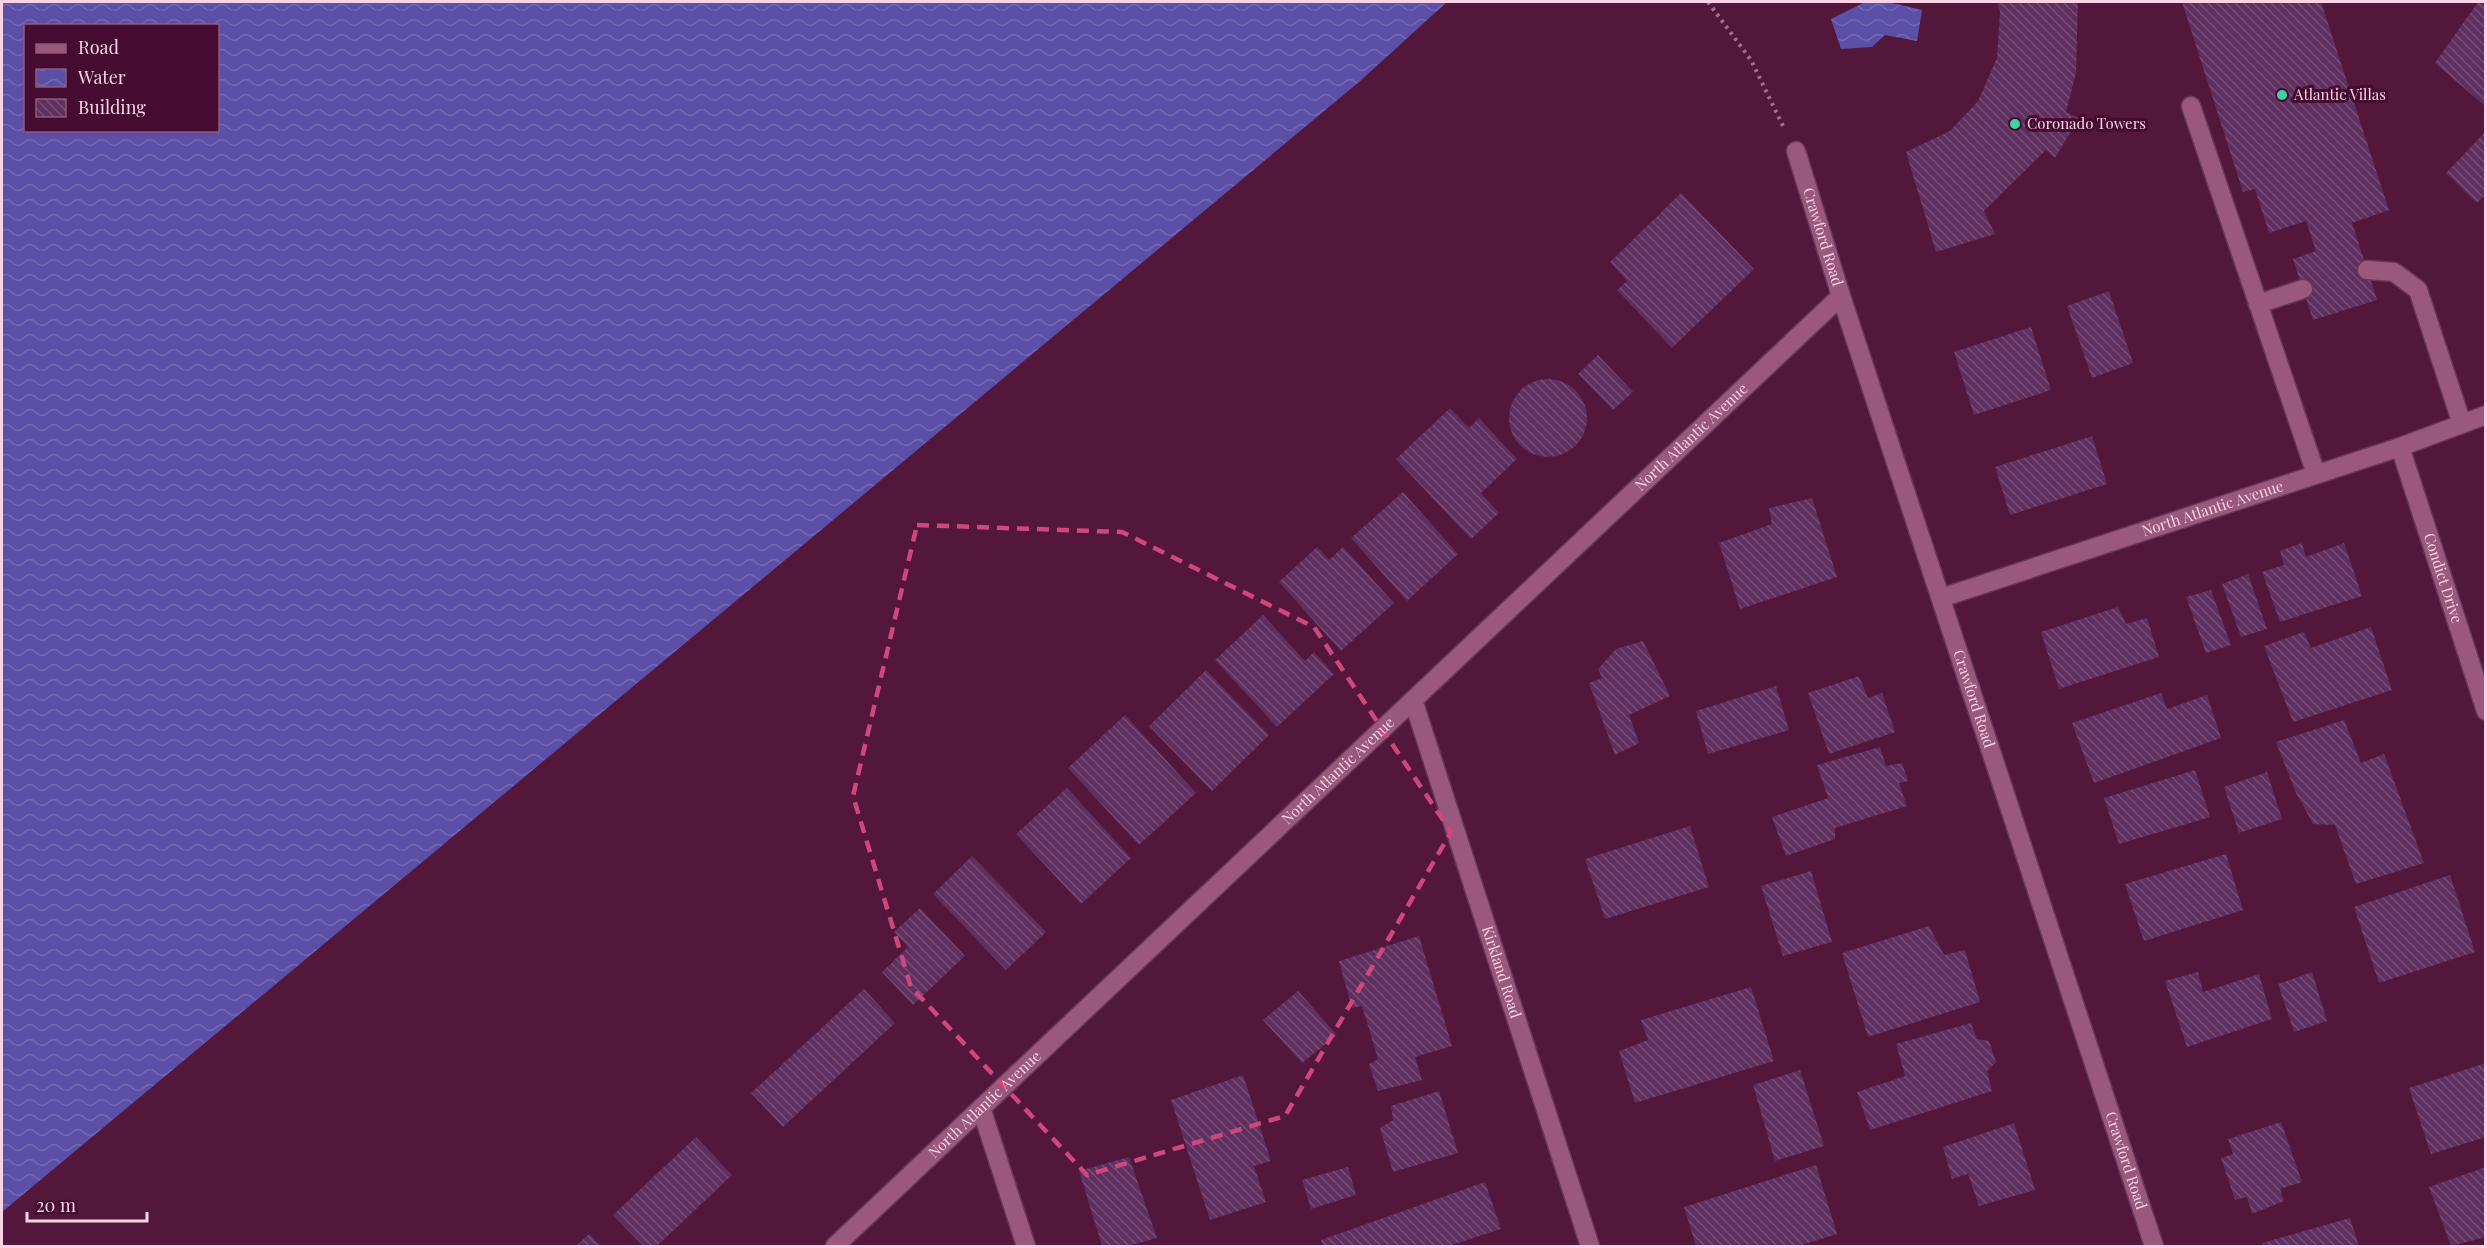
<svg xmlns="http://www.w3.org/2000/svg" width="2487" height="1248" viewBox="0 0 2487 1248" font-family="'Playfair Display',serif">
	<defs>
		<pattern id="water-waves" width="16" height="10" patternUnits="userSpaceOnUse" patternTransform="scale(1.5)"><rect width="16" height="10" fill="#5c4fa7"/><path d="M0 5q4-4 8 0t8 0" fill="none" stroke="#7467b3"/></pattern>
		<pattern id="building-back-hatch" width="6" height="6" patternUnits="userSpaceOnUse" patternTransform="scale(1.5)"><rect width="6" height="6" fill="#5f2f5f"/><path d="M-1 5l2 2M0 0l6 6M5-1l2 2" fill="none" stroke="#774c76"/></pattern>
	</defs>
	<rect width="100%" height="100%" fill="#52173b"/>
	<g fill="url(#water-waves)" fill-rule="evenodd">
		<path d="M2,2H1447L1359,82L2,1212ZM26,26H218V130H26Z"/>
		<polygon points="1865,2 1888,2 1922,10 1917,41 1885,35 1872,47 1841,49 1831,19"/>
	</g>
	<g fill="url(#building-back-hatch)">
		<polygon points="1997,2 2078,2 2076,73 2066,112 2079,118 2055,158 2046,150 1984,211 1995,234 1936,252 1906,152 1950,131 1978,101 1997,58 2000,11"/>
		<polygon points="2182,2 2321,2 2389,210 2352,223 2377,300 2313,320 2293,259 2316,251 2306,221 2269,233 2255,189 2243,192"/>
		<polygon points="2478,2 2486,2 2486,107 2435,63"/>
		<polygon points="2486,131 2486,194 2477,203 2446,173"/>
		<polygon points="1681,193 1754,269 1672,348 1617,290 1627,281 1610,262"/>
		<polygon points="2109,291 2133,363 2092,378 2067,306"/>
		<polygon points="2031,327 2051,390 1974,415 1954,352"/>
		<polygon points="1598,355 1633,392 1613,410 1578,374"/>
		<circle cx="1548" cy="418" r="39"/>
		<polygon points="1450,408 1469,428 1479,418 1517,459 1481,493 1499,513 1471,539 1396,459"/>
		<polygon points="2092,436 2107,484 2010,515 1995,467"/>
		<polygon points="1403,492 1458,554 1407,601 1351,538"/>
		<polygon points="1812,498 1837,577 1740,609 1719,543 1772,524 1769,508"/>
		<polygon points="2302,543 2306,557 2344,543 2362,596 2280,622 2262,572 2284,565 2280,551"/>
		<polygon points="1317,547 1329,560 1343,547 1394,603 1341,651 1279,582"/>
		<polygon points="2248,574 2267,629 2241,637 2222,584"/>
		<polygon points="2211,590 2231,645 2206,653 2186,597"/>
		<polygon points="2118,607 2126,624 2147,618 2159,657 2059,689 2041,632"/>
		<polygon points="1263,615 1305,661 1314,652 1334,674 1277,727 1215,660"/>
		<polygon points="2371,627 2392,690 2293,722 2264,646 2304,632 2311,648"/>
		<polygon points="1643,641 1670,696 1629,715 1639,743 1615,755 1589,683 1602,678 1598,669 1616,649"/>
		<polygon points="1206,670 1269,735 1212,791 1149,726"/>
		<polygon points="1859,676 1868,698 1882,693 1895,732 1829,754 1808,693"/>
		<polygon points="1776,686 1789,730 1708,754 1696,711"/>
		<polygon points="2161,693 2167,709 2207,695 2221,738 2094,783 2072,723"/>
		<polygon points="1125,715 1196,793 1139,845 1068,768"/>
		<polygon points="2344,720 2361,763 2384,754 2424,863 2356,884 2335,825 2313,824 2295,791 2276,742"/>
		<polygon points="1880,747 1886,766 1902,763 1908,781 1899,783 1907,806 1835,828 1835,839 1786,856 1772,817 1828,798 1817,765"/>
		<polygon points="2195,770 2210,817 2119,844 2104,798"/>
		<polygon points="2267,772 2282,819 2239,833 2224,787"/>
		<polygon points="1067,788 1131,858 1081,904 1016,834"/>
		<polygon points="1690,826 1709,887 1605,919 1585,859"/>
		<polygon points="2226,854 2243,910 2144,941 2125,884"/>
		<polygon points="972,856 1046,932 1006,970 933,894"/>
		<polygon points="1811,871 1832,942 1783,956 1761,886"/>
		<polygon points="2450,875 2475,952 2379,983 2354,907"/>
		<polygon points="920,908 965,956 913,1005 882,972 908,947 894,932"/>
		<polygon points="1929,926 1944,955 1965,950 1980,1002 1868,1037 1842,953"/>
		<polygon points="1419,936 1452,1046 1415,1057 1422,1080 1378,1091 1369,1064 1378,1059 1362,1006 1352,1008 1339,961"/>
		<polygon points="2198,972 2203,992 2259,974 2272,1019 2187,1047 2165,981"/>
		<polygon points="2312,972 2327,1021 2294,1032 2278,984"/>
		<polygon points="1751,987 1774,1061 1635,1103 1619,1051 1648,1040 1641,1020"/>
		<polygon points="864,989 895,1023 783,1127 751,1093"/>
		<polygon points="1298,991 1337,1035 1302,1063 1263,1020"/>
		<polygon points="1971,1023 1977,1039 1989,1041 1996,1062 1987,1071 1992,1091 1870,1130 1857,1092 1905,1076 1896,1044"/>
		<polygon points="2486,1063 2486,1137 2431,1154 2409,1088"/>
		<polygon points="1800,1070 1824,1146 1775,1161 1753,1085"/>
		<polygon points="1243,1075 1271,1161 1254,1166 1266,1202 1210,1220 1171,1100"/>
		<polygon points="1439,1091 1458,1153 1393,1172 1380,1128 1393,1120 1391,1106"/>
		<polygon points="2281,1122 2302,1182 2280,1189 2284,1201 2252,1214 2247,1197 2235,1200 2221,1158 2233,1154 2228,1139"/>
		<polygon points="2014,1123 2035,1190 1979,1206 1968,1174 1952,1179 1943,1147"/>
		<polygon points="696,1137 732,1175 657,1246 643,1246 613,1215"/>
		<polygon points="1129,1157 1157,1238 1128,1246 1102,1246 1079,1171"/>
		<polygon points="1816,1165 1837,1234 1799,1246 1696,1246 1684,1207"/>
		<polygon points="1348,1167 1356,1195 1311,1209 1302,1180"/>
		<polygon points="2486,1167 2486,1237 2451,1246 2429,1187"/>
		<polygon points="1485,1182 1501,1229 1449,1246 1323,1246 1321,1240"/>
		<polygon points="2350,1218 2359,1246 2263,1246 2262,1243"/>
		<polygon points="589,1234 601,1246 576,1246"/>
	</g>
	<g fill="none" stroke-linecap="round" stroke-linejoin="round">
		<defs>
			<g id="lane">
				<polyline points="2191,106 2316,474"/>
				<polyline points="2367,270 2394,272 2418,290 2462,424"/>
				<polyline points="2258,304 2303,289"/>
			</g>
			<g id="street">
				<path id="s1" d="M1796,151L1841,296L2154,1246"/>
				<path id="s2" d="M2400,447L2486,711"/>
				<path id="s3" d="M1941,598L2400,447L2486,415"/>
				<path id="s4" d="M1413,700L1590,1246"/>
				<polyline points="981,1108 1026,1246"/>
				<path id="s5" d="M835,1246L1841,296"/>
			</g>
		</defs>
		<use href="#lane" stroke="#683755" stroke-width="21"/>
		<use href="#street" stroke="#683755" stroke-width="21"/>
		<polyline stroke="#a06e8a" stroke-width="4" stroke-dasharray="3 4.5" stroke-linecap="butt" points="1708,2 1751,60 1783,126"/>
		<use href="#lane" stroke="#9a587c" stroke-width="18"/>
		<use href="#street" stroke="#9a587c" stroke-width="18"/>
	</g>
	<path fill="none" stroke="#d0477e" stroke-width="4.5" stroke-dasharray="12 8" stroke-linejoin="round" d="M917,525L1122,532L1314,627L1451,832L1285,1116L1087,1175L911,987L853,796Z"/>
	<g fill="#3cd4a4" stroke="#460b31" stroke-width="2">
		<circle cx="2282" cy="95" r="6"/>
		<circle cx="2015" cy="124" r="6"/>
	</g>
	<g text-anchor="middle" stroke-width="6" stroke-linejoin="round" paint-order="stroke">
		<g font-size="15" fill="#f9d3e5" stroke="#460b31" text-anchor="start">
			<text x="2294" y="100">Atlantic Villas</text>
			<text x="2027" y="129">Coronado Towers</text>
		</g>
		<g font-size="15" fill="#f9d3e5" stroke="#460b31">
			<text dy="5" stroke="none"><textPath href="#s1" startOffset="90">Crawford Road</textPath></text>
			<text dy="5" stroke="none"><textPath href="#s5" startOffset="1178">North Atlantic Avenue</textPath></text>
			<text dy="5" stroke="none"><textPath href="#s3" startOffset="286">North Atlantic Avenue</textPath></text>
			<text dy="5" stroke="none"><textPath href="#s2" startOffset="138">Condict Drive</textPath></text>
			<text dy="5" stroke="none"><textPath href="#s1" startOffset="576">Crawford Road</textPath></text>
			<text dy="5" stroke="none"><textPath href="#s5" startOffset="692">North Atlantic Avenue</textPath></text>
			<text dy="5" stroke="none"><textPath href="#s4" startOffset="286">Kirkland Road</textPath></text>
			<text dy="5" stroke="none"><textPath href="#s5" startOffset="206">North Atlantic Avenue</textPath></text>
			<text dy="5" stroke="none"><textPath href="#s1" startOffset="1062">Crawford Road</textPath></text>
		</g>
	</g>
	<rect width="2487" height="1248" fill="none" stroke="#f9d3e5" stroke-width="6"/>
	<rect x="24" y="24" width="195" height="108" fill="#460b31" stroke="#8e5b79" stroke-width="1.5"/>
	<rect x="36" y="44" width="30" height="9" fill="#9a587c" stroke="#8e5b79" stroke-width="1.5"/>
	<text x="78" y="54" font-size="18" fill="#f9d3e5">Road</text>
	<rect x="36" y="69" width="30" height="18" fill="url(#water-waves)" stroke="#8e5b79" stroke-width="1.5"/>
	<text x="78" y="84" font-size="18" fill="#f9d3e5">Water</text>
	<rect x="36" y="99" width="30" height="18" fill="url(#building-back-hatch)" stroke="#8e5b79" stroke-width="1.5"/>
	<text x="78" y="114" font-size="18" fill="#f9d3e5">Building</text>
	<path d="M27 1212v9h120v-9" fill="none" stroke="#f9d3e5" stroke-width="3"/>
	<text x="36" y="1212" font-size="18" fill="#f9d3e5" stroke="#460b31" stroke-width="4.5" paint-order="stroke">20 m</text>
</svg>
